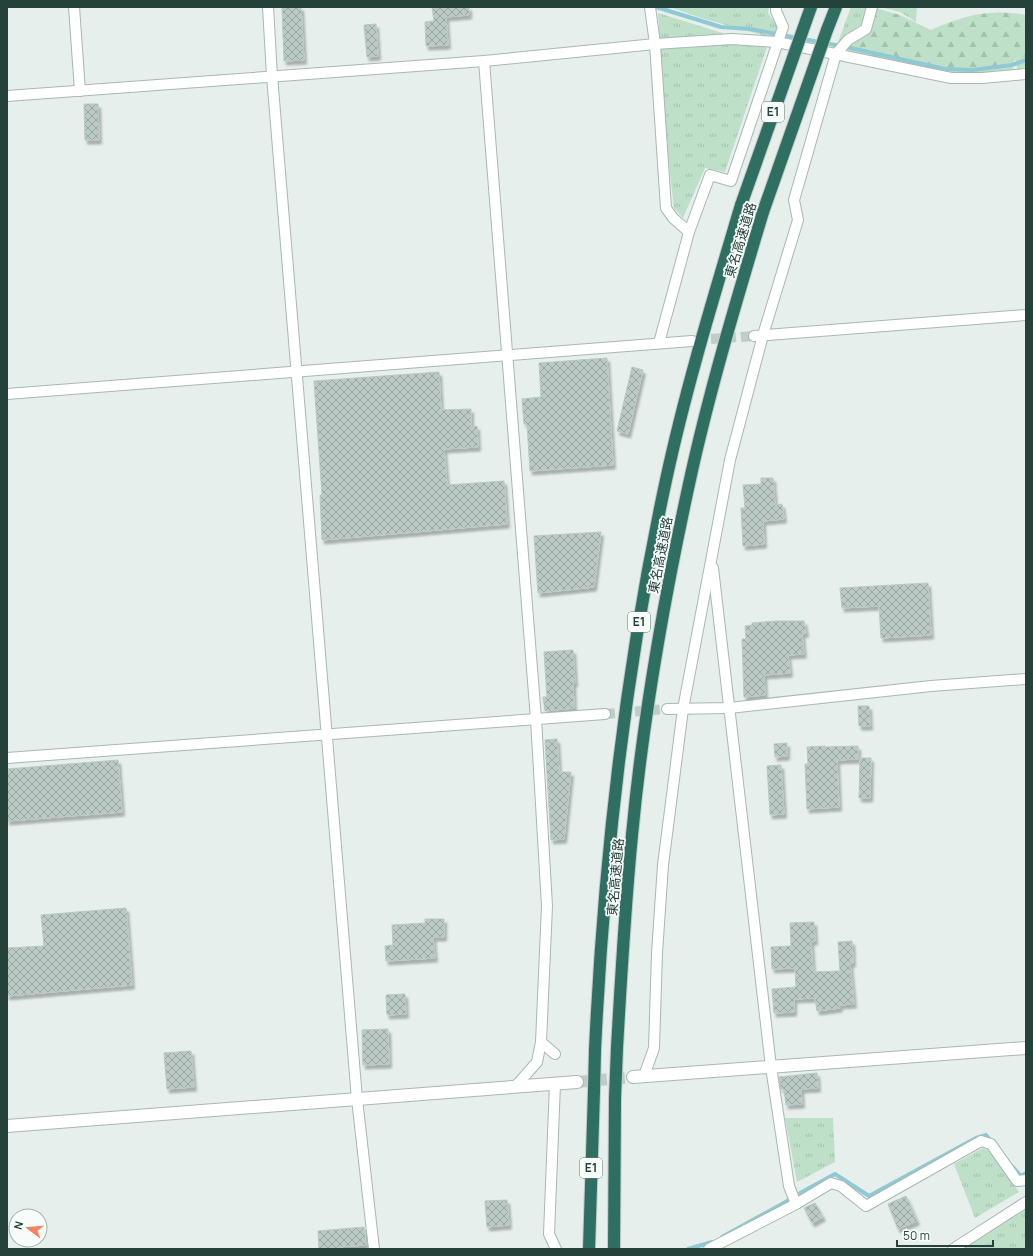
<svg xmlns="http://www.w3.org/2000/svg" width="1033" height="1256" viewBox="0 0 1033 1256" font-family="Manrope,'Noto Sans JP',sans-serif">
	<defs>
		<pattern id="grass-tufts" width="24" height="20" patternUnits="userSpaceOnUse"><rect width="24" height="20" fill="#bfe0c8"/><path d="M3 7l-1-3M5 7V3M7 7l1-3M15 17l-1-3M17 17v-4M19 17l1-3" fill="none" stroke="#a4c1ad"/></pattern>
		<pattern id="forest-firs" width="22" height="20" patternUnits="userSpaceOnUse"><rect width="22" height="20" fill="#bfe0c8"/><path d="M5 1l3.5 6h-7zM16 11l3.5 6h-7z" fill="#a4c1ad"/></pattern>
		<pattern id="building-cross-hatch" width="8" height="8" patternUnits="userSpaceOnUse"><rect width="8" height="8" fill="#bbcac4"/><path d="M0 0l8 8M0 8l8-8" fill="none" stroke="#98a6a0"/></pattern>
		<filter id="shadow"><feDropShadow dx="2.5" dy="4" stdDeviation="1" flood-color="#0004"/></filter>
	</defs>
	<rect width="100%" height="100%" fill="#e6efeb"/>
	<g fill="url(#grass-tufts)">
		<polygon points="670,7 769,7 768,13 779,29 777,39 704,19"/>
		<polygon points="851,7 870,7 864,23 837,45"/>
		<polygon points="880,7 917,7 916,22 900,12"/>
		<polygon points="658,13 767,47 725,172 705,168 683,218 674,208 667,148"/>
		<polygon points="1026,53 1026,66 1018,72 1015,59"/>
		<polygon points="785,1118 833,1118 835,1162 797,1182"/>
		<polygon points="983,1148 990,1151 1019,1192 975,1218 954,1164"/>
		<polygon points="1026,1202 1026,1249 953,1249"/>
	</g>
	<path fill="url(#forest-firs)" d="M876,8L900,15L931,30C936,27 942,25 948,23C976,12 997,10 1026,15V53L1015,59L1012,65L1014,72L941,73L848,51L850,45L867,32Z"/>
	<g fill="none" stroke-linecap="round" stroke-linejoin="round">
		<g stroke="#8ec9d4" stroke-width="4">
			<polyline points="656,7 721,27 750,29 846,47 945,69 973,70 1012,65 1026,60"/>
			<polyline points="1011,1165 1021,1176 1026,1173"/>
			<polyline points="800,1193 835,1174 869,1196 976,1138 986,1135 991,1141"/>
			<polyline points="722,1237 789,1200"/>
			<polyline points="688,1249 712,1242"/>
		</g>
	</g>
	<g fill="url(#building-cross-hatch)" stroke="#b8c9c2" filter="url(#shadow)">
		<polygon points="282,7 301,7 304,60 284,61"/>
		<polygon points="432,7 469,7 469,15 446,17 448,45 426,46 425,22 434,21"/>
		<polygon points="376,24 378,56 367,57 364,25"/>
		<polygon points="84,104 98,104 99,140 85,140"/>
		<polygon points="607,358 613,465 530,471 527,424 524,424 522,399 541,397 539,363"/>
		<polygon points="632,367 643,370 628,434 617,431"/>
		<polygon points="439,372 441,410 471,409 471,427 477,426 478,447 444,449 447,485 504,481 507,524 322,540 320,495 322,495 314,381"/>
		<polygon points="761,478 773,478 775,505 782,504 784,519 763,521 764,544 743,546 741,508 745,508 743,485 761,484"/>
		<polygon points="601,532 594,587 538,593 534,536"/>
		<polygon points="928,583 931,635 881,638 879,606 842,608 840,588"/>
		<polygon points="777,621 804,621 806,633 802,634 804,654 788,655 790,673 764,675 765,695 744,697 742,639 746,639 745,626 752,625 752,623"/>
		<polygon points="573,650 575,683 573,683 574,708 545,711 543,697 547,697 544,652"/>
		<polygon points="858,706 869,706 870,726 859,726"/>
		<polygon points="557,739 559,772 571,772 564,839 551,840 545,740"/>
		<polygon points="787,743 787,756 775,757 774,744"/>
		<polygon points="825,746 825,747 858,746 858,759 837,760 839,807 807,809 805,764 808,764 807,747"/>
		<polygon points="860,758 871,758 870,798 859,798"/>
		<polygon points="118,760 122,812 7,821 7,769"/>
		<polygon points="781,765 784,814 770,815 767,766"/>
		<polygon points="126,908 132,985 7,996 7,948 44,946 41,915"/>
		<polygon points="425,919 444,919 444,937 433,937 435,958 386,961 385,946 393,945 392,925 425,923"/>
		<polygon points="814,922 815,941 811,941 813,972 840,971 838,942 852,941 853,963 850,963 854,1004 839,1005 840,1008 817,1011 815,998 794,999 794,1012 774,1013 772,989 796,987 795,968 772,969 771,947 791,946 790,923"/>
		<polygon points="405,994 406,1014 387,1015 386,995"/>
		<polygon points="388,1029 389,1064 363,1065 362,1030"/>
		<polygon points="191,1051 194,1087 167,1089 164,1053"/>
		<polygon points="817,1073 818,1088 801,1089 802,1104 786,1105 784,1089 781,1089 779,1077"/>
		<polygon points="906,1196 917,1221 898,1229 888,1204"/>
		<polygon points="507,1200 509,1225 487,1227 485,1201"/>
		<polygon points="815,1203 823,1217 812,1223 804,1208"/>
		<polygon points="364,1227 366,1245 337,1247 338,1249 319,1249 318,1231"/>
	</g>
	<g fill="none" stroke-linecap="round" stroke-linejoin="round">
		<g stroke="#bfccc8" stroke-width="10" stroke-dasharray="10 5" stroke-linecap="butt">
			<polyline points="696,340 754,336"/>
			<polyline points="605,714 667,709"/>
		</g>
		<polyline stroke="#bfccc8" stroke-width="12" stroke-dasharray="12 6" stroke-linecap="butt" points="577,1082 633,1077"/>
		<defs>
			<g id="minor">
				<polyline points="74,7 80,91"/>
				<polyline points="268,7 272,76 357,1099 374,1249"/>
				<polyline points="650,7 655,44 666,208 673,218 689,232"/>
				<polyline points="484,61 536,719 547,906 541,1042 537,1062 515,1087"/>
				<polyline points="7,96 484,61 655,44 732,39 777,42 951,78 982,78 1026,74"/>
				<polyline points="754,336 1026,315"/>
				<polyline points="659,343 689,232 710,175 731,181 783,27 776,11 776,7"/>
				<polyline points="7,394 692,341"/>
				<polyline points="713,568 771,1067 789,1186 796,1204"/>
				<polyline points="667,709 729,708 931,686 1026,679"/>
				<polyline points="7,758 605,714"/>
				<polyline points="541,1042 555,1054"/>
				<polyline points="644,1076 654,1048 657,953 663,865 683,709 730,460 763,335 798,220 794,200 836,54 848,40 866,29 872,7"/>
				<polyline points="555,1084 549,1234 556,1249"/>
				<polyline points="709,1249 796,1204 831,1183 841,1186 866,1206 981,1141 991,1144 1017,1181 1026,1180"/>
				<polyline points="953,1249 1026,1202"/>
			</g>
			<g id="tertiary">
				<polyline points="633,1077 1026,1048"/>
				<polyline points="7,1126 577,1082"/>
			</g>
			<g id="motorway">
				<polyline points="806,21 811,7"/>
				<polyline points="827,30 836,7"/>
				<path d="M617,1048C621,977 625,906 632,835C643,717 664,599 689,484C709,392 736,302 763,212"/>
				<path d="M595,1050C604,857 625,670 666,480C686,387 714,296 741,205"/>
				<polyline points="589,1249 594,1091"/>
				<polyline points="614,1249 615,1098"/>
			</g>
		</defs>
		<use href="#minor" stroke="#a8b8b2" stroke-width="12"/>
		<use href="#tertiary" stroke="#a8b8b2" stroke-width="14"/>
		<use href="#motorway" stroke="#c2cac8" stroke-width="14"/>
		<use href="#minor" stroke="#fff" stroke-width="10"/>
		<use href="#tertiary" stroke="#fff" stroke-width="12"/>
		<use href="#motorway" stroke="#2f6f62" stroke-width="12"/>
		<defs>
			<g id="motorway-bridge">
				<polyline points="741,205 806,21"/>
				<polyline points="763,212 827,30"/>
				<polyline points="594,1091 595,1050"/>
				<polyline points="615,1098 617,1048"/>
			</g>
		</defs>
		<use href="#motorway-bridge" stroke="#c2cac8" stroke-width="14" stroke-linecap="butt"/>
		<use href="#motorway-bridge" stroke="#2f6f62" stroke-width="12"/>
	</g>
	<g text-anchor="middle" stroke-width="3.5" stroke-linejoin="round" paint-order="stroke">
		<g fill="#f7fbf9" stroke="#637a73" stroke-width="1">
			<rect x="762" y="102" width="22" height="20" rx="3"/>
			<rect x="628" y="612" width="22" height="20" rx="3"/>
			<rect x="580" y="1158" width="22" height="20" rx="3"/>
		</g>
		<g font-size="12" font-weight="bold" fill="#24423a">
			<text x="773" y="116">E1</text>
			<text x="639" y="626">E1</text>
			<text x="591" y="1172">E1</text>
		</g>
		<g font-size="13" fill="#24423a" stroke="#f7fbf9">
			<text transform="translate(740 240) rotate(-73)" y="5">東名高速道路</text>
			<text transform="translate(660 555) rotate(-79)" y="5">東名高速道路</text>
			<text transform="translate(615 877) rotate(-85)" y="5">東名高速道路</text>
		</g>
	</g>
	<rect width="1033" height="1256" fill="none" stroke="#24423a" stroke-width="16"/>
	<g transform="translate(28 1228) rotate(286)"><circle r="19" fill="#f7fbf9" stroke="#a3b1ad"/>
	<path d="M0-3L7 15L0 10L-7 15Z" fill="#f4845f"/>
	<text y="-6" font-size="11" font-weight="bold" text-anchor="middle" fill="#24423a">N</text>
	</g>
	<path d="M897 1240v6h96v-6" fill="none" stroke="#24423a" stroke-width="2"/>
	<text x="903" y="1240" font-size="12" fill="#24423a" stroke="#f7fbf9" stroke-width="3" paint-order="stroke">50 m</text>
</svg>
